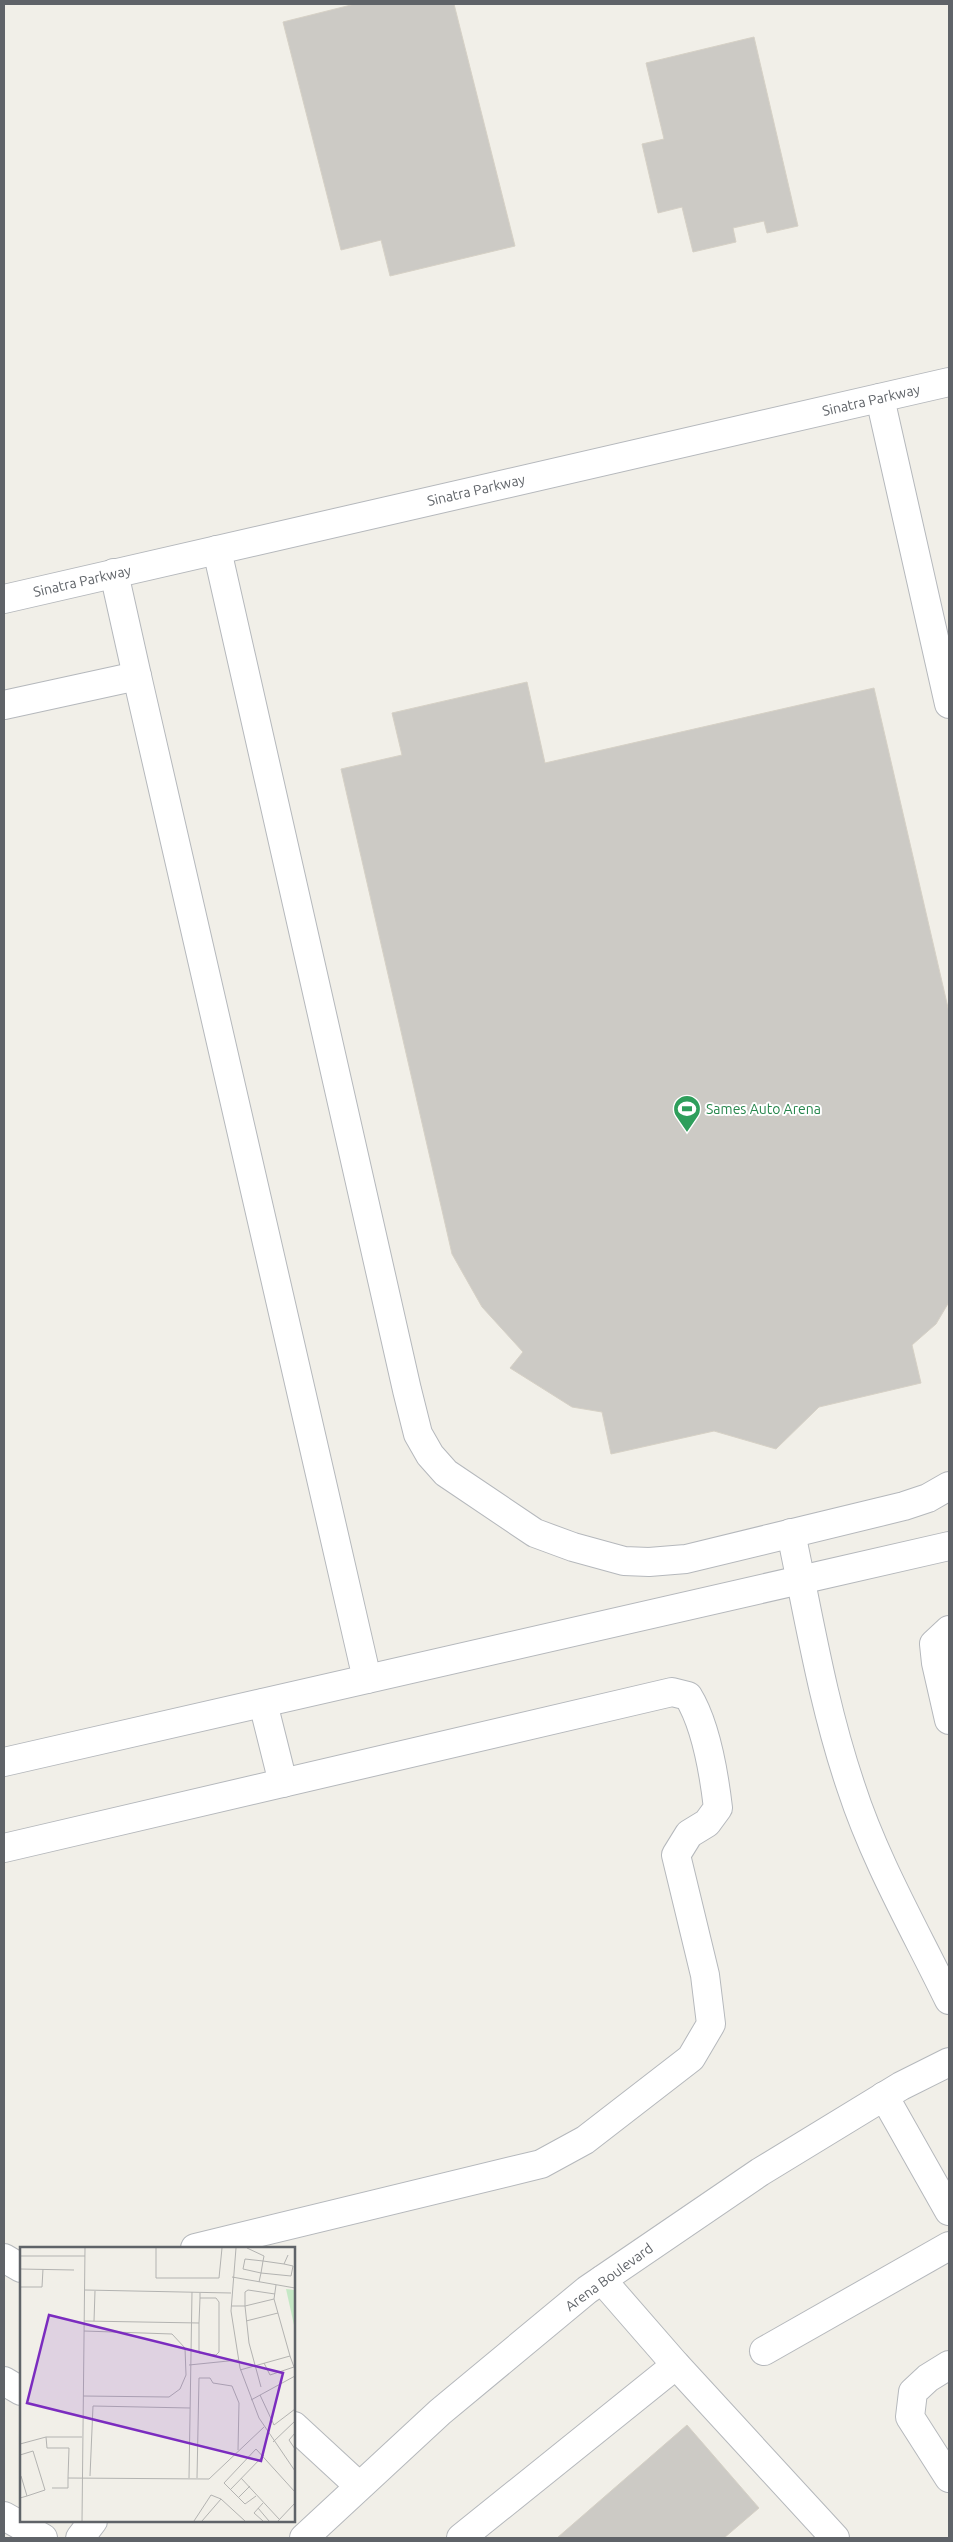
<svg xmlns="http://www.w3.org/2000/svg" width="953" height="2542" viewBox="0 0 953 2542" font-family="Ubuntu,sans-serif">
	<rect width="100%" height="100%" fill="#f1efe8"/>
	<g fill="#cccac5" stroke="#d6d1c6">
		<polygon points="355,4 454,4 515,246 390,276 381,240 341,250 283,22"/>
		<polygon points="754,37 798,226 767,233 764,221 733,228 736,242 693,252 682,207 658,213 642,144 664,139 646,63"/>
		<polygon points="527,682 545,763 874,688 949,1012 949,1302 936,1324 912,1345 921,1383 819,1407 776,1449 714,1431 611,1454 602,1412 572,1407 510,1368 523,1352 482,1307 452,1254 341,769 402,755 392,713"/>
		<polygon points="687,2425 759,2508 724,2538 557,2538"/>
	</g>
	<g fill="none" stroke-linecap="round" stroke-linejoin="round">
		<defs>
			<g id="minor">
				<polyline points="880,398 949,704"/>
				<polyline points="217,550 407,1390 418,1434 430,1455 446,1473 535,1533 573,1547 624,1561 649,1562 686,1559 904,1506 928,1498 949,1486"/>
				<polyline points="114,573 137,676"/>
				<polyline points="4,599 949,382"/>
				<polyline points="4,705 137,676 367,1679"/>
				<path d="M791,1533C809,1618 823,1705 851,1787C875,1861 915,1930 949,2000"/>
				<polyline points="949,1630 934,1644 936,1663 949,1720"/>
				<polyline points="263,1703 283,1783"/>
				<polyline points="4,1762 949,1546"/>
				<path d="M4,1848L672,1692L688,1696C706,1725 714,1774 718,1808L707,1823L689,1834L676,1855L705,1975L711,2024L691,2058L585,2140L541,2164L195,2248"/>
				<polyline points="884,2096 949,2211"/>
				<polyline points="4,2258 21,2268"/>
				<polyline points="602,2280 676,2365 835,2538"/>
				<polyline points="764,2351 949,2246"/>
				<polyline points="949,2365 928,2378 913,2392 910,2417 949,2478"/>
				<polyline points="4,2381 21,2391"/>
				<polyline points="294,2426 359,2486"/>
				<polyline points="4,2516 43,2538"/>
				<polyline points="80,2538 93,2521"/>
				<polyline points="304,2538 440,2412 587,2290 760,2172 901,2086 949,2062"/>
				<polyline points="461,2538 676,2365"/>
			</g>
		</defs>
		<use href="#minor" stroke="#b5b8bc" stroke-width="30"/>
		<use href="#minor" stroke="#fff" stroke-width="28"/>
	</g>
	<defs>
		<symbol id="stadium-pin" viewBox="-11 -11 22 30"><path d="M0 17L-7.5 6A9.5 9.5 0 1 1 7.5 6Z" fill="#2e9e5b" stroke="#fff"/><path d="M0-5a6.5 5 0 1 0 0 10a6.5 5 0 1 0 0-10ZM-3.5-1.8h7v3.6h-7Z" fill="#fff"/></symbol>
	</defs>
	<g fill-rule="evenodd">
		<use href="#stadium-pin" x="671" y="1093" width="32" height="43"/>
	</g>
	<g text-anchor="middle" stroke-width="4" stroke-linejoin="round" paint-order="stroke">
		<g font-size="14" fill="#5f6368" stroke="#fff">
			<text transform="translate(871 400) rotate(-13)" y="5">Sinatra Parkway</text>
			<text transform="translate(476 490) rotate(-13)" y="5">Sinatra Parkway</text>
			<text transform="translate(82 581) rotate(-13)" y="5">Sinatra Parkway</text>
			<text transform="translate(609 2277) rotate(-36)" y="5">Arena Boulevard</text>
		</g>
		<g font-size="14" fill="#27864d" stroke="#fff" text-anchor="start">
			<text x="706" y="1114">Sames Auto Arena</text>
		</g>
	</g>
	<g transform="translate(20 2247)">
		<rect width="275" height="275" fill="#f1efe8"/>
		<path d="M266,42L275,43V82L274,78Z" fill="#c5e8c5"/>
		<path fill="none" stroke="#b3b3b1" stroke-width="1" d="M136,1V31H199L202,1M216,1L211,64L220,121L239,171L275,224M227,1L244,9L243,14L241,26L223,22L225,12L243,14L264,17L268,8M0,9H65M0,22L54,23M212,30L275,41M239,35L241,26L271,29L273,19L264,17M0,40H22L23,22M65,43L211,46M211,59H225V45L228,43L255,47M64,74L179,76V106L196,108L199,105V55L196,51H180V46M74,74L75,44M226,74L258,66M179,76L180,51M244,116L250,128L274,120L270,109M169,118L218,113M220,123L270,109L254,52L256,38M241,140L229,96L225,59L254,52M240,148L254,178L275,162M63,149L149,150L160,142L166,128L165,101L152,87L64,84M231,153L275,129M26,190L27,201H49L48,231L189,232L244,180M253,195L275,174M0,197L26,190H62M275,202L269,193L275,186M0,208L13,204L25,243L7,249M70,229L73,159L170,161M169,231L172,45M177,231L179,131H190L193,136L212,139L219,156L218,203M221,231L259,272M32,241H48V231M210,243L244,208M236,249L225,257L204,236L236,202L275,245M0,251L7,249L1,229M218,251L230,239M201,252L225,274M243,256L234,266L243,274M238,261L249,274M62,274L65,1M174,274L191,248L201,252L182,274M258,274L275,256"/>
		<path fill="#7b2cbf" fill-opacity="0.15" stroke="#7b2cbf" stroke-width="2.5" d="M29,68L263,126L241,214L7,156Z"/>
		<rect width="275" height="275" fill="none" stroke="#5f6368" stroke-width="2.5"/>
	</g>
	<rect width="953" height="2542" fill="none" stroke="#5f6368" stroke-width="10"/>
</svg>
